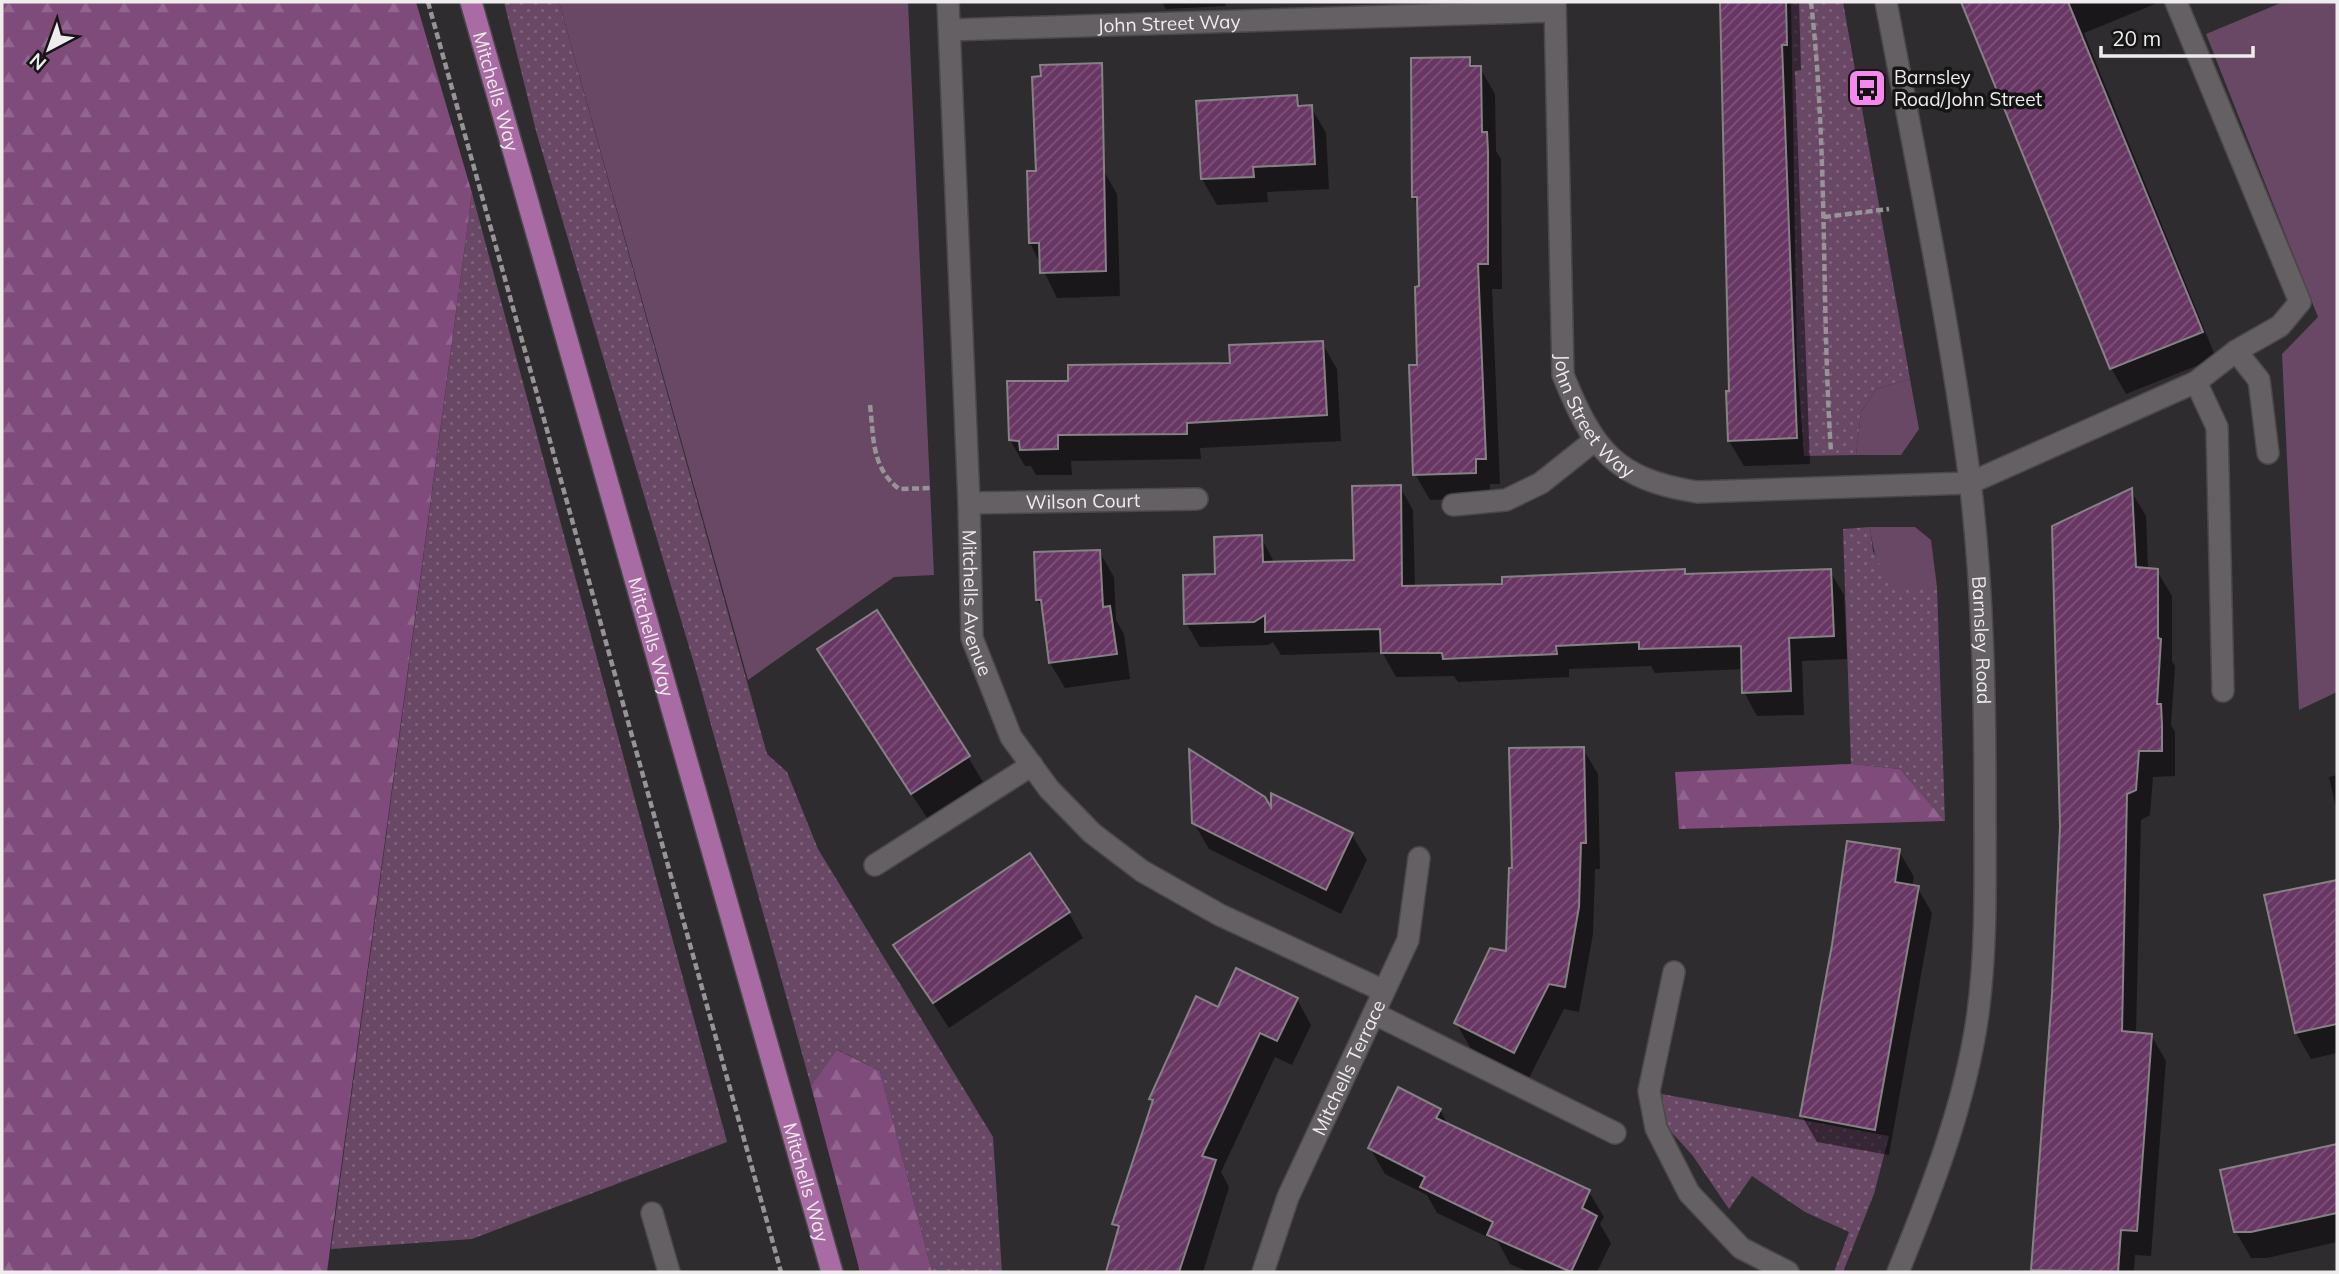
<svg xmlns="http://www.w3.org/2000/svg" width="2339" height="1274" viewBox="0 0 2339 1274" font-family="Mulish,sans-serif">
	<defs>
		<pattern id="grass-dots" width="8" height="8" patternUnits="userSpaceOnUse" patternTransform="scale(1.75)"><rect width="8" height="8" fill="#684865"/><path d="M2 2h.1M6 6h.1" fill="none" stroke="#7e637b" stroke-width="1.8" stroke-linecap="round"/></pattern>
		<pattern id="forest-firs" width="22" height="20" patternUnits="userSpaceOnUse" patternTransform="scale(1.75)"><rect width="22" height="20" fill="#7f4b7a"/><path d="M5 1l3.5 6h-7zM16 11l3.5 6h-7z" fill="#91658d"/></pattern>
		<pattern id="building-hatch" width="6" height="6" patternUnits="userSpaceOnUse" patternTransform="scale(1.75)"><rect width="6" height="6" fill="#683663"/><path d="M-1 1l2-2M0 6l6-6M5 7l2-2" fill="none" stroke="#7e537a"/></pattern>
	</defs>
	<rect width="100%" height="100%" fill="#2f2c2f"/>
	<g fill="url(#grass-dots)">
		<polygon points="504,2 559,2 767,754 787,772 818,849 993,1137 1002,1272 932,1272 880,1071 838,1050 811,1086 695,667 536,131"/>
		<polygon points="1791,2 1843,2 1910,379 1876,389 1861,412 1856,455 1804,456 1797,361"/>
		<polygon points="472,193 727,1142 472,1239 331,1249"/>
		<polygon points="1870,527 1873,551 1895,587 1937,587 1945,821 1900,769 1851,764 1843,529"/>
		<polygon points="1662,1094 1889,1136 1874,1194 1843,1272 1834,1272 1849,1232 1805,1212 1752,1176 1729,1209 1693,1156 1665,1125"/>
	</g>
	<g fill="url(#forest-firs)">
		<polygon points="2,2 416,2 472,193 327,1272 2,1272"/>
		<polygon points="1851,764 1900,769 1945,821 1679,829 1675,772"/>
		<polygon points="837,1050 880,1071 932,1272 860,1272 811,1086"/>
	</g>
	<g fill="#684865">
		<polygon points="559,2 908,2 934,575 894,577 748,680"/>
		<polygon points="2283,2 2337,2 2337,692 2299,710 2282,354 2318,317 2206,34"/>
		<polygon points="1910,379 1919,429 1901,455 1856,455 1861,412 1876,389"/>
		<path d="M1870,527H1915L1931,540L1937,587H1895C1878,569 1873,552 1870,527Z"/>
	</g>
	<g fill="#0007">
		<polygon points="1162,2 1225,2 1226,6 1166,9"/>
		<polygon points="1721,2 1799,2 1801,70 1795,71 1810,464 1744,466 1729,441 1731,393"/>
		<polygon points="1963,2 2160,2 2084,33 2216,358 2126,394 2111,368"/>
		<polygon points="1469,59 1474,68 1480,68 1495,94 1496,151 1501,159 1502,289 1492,289 1500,484 1490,484 1490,498 1430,500 1415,474 1420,288 1419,206 1413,197"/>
		<polygon points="1296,97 1302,107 1311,107 1326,133 1329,189 1267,192 1268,202 1217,205 1202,179"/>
		<polygon points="1102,168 1117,194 1120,296 1057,298 1030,243 1038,172"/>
		<polygon points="1322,343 1337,369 1341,441 1200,448 1201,459 1071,461 1072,475 1036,475 1031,466 1025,466 1010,440 1070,382 1232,364"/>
		<polygon points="1400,487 1413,510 1415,588 1504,586 1684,571 1687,576 1830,571 1844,595 1847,659 1802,661 1804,715 1757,716 1744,692 1743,669 1655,673 1651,666 1569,669 1569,677 1458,682 1454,676 1396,677 1382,652 1281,655 1273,642 1268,645 1200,647 1186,623 1217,576 1261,537 1275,564 1356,562"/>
		<polygon points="2131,491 2146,516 2148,570 2157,571 2172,596 2172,661 2175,666 2171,725 2175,732 2175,776 2153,777 2150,815 2141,820 2136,1034 2151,1035 2166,1061 2151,1256 2135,1255 2134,1272 2032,1272 2046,1104"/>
		<polygon points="1099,551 1114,577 1116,620 1124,634 1130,679 1065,688 1050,663 1044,611 1037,600"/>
		<polygon points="834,675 968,757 983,782 927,818"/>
		<polygon points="1583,749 1598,774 1600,869 1595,869 1593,934 1579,1012 1564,1009 1529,1078 1471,1049 1456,1023 1507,953 1513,828"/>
		<polygon points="2337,775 2337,812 2329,777"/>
		<polygon points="1273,814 1352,835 1367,860 1341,914 1209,849 1194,823"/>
		<polygon points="1899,851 1914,877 1912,886 1917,887 1932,913 1889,1155 1817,1142 1802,1116 1834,946"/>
		<polygon points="2330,883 2337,896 2337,1053 2311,1059 2296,1033 2266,897"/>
		<polygon points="1069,913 1083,938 949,1028 895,945"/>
		<polygon points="1297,999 1311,1025 1292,1065 1275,1057 1221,1172 1229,1187 1203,1272 1107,1272 1119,1233 1114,1224 1154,1103 1151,1099 1219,1009"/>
		<polygon points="1440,1110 1449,1126 1589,1192 1604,1217 1600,1224 1611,1243 1597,1272 1529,1272 1510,1264 1498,1242 1437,1213 1427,1195 1385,1174 1370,1148"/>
		<polygon points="2337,1146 2337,1242 2267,1258 2251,1258 2236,1232 2222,1171"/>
	</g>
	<g fill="url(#building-hatch)" stroke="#858185" stroke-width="2">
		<polygon points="1720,2 1786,2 1787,45 1782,45 1797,438 1728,441 1726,391 1729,391"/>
		<polygon points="1961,2 2068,2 2203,332 2110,369"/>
		<polygon points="1470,57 1470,66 1481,66 1482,132 1487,132 1488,151 1488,264 1478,264 1486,459 1476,459 1476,473 1413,475 1409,365 1417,365 1415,287 1419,286 1417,197 1412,197 1411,58"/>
		<polygon points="1102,63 1106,271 1040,273 1039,243 1029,243 1027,171 1036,171 1032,77 1041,76 1040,65"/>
		<polygon points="1297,95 1298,106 1312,105 1315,164 1253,167 1254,177 1201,179 1196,101"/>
		<polygon points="1323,341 1327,415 1187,423 1187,434 1058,435 1058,449 1020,450 1019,441 1009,440 1007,381 1068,381 1068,365 1230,363 1229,345"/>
		<polygon points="1401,485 1402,586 1502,584 1502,577 1685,569 1685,574 1831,569 1834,636 1789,638 1791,691 1742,693 1741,646 1639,649 1639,642 1556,646 1557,654 1443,659 1442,653 1381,653 1380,629 1265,632 1265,615 1254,622 1184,624 1183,575 1215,574 1214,537 1262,535 1263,562 1354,560 1352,486"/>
		<polygon points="2132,488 2136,567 2158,569 2158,638 2161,639 2157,704 2161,704 2162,725 2162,751 2139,751 2136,790 2127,794 2122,1031 2152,1034 2137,1231 2121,1230 2118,1272 2031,1270 2052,994 2060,827 2052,526"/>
		<polygon points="1100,550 1103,607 1110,606 1117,654 1049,663 1041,600 1036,600 1034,552"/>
		<polygon points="877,610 970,756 911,794 817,649"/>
		<polygon points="1584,747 1586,843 1581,843 1579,907 1565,987 1549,984 1514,1053 1454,1023 1490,948 1506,951 1509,868 1512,868 1509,748"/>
		<polygon points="1189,749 1265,797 1271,807 1271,793 1353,833 1326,890 1192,823"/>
		<polygon points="1847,841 1900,849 1895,882 1919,886 1875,1130 1800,1116 1832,945"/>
		<polygon points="1030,853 1070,912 933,1003 893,945"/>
		<polygon points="2337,880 2337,1024 2295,1033 2264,895"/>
		<polygon points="1236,968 1298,998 1277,1041 1260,1033 1202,1156 1216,1160 1179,1272 1106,1272 1119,1226 1112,1224 1153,1100 1149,1099 1196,996 1218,1007"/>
		<polygon points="1398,1087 1441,1109 1436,1118 1590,1190 1582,1208 1597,1216 1571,1272 1487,1235 1493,1222 1420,1187 1425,1177 1368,1148"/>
		<polygon points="2337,1144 2337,1213 2251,1232 2234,1232 2220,1170"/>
	</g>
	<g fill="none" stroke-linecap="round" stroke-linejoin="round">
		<defs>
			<g id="minor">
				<path id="s1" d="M948,2L969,503L972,638L1011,737L1049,789L1092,833L1142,871L1220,915L1384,991"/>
				<path id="s2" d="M1555,2L1563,375C1593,449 1614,479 1697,492L1970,483L2196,382L2236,351L2280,326L2300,302L2176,2"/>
				<path id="s3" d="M1886,2C1916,161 1949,320 1970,481C1983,588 1985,697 1985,805C1985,873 1987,945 1978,1013C1966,1102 1932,1189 1898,1272"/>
				<path id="s4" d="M950,30L1555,11"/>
				<polyline points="2236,351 2259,380 2268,453"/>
				<polyline points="2196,382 2217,427 2223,691"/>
				<path id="s5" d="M969,503L1197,499"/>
				<polyline points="1453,505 1506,500 1541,483 1595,440"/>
				<polyline points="875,865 1032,765"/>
				<polyline points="1674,972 1649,1091 1656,1128 1689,1193 1741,1248 1788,1272"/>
				<polyline points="1375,1014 1615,1133"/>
				<polyline points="652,1213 669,1272"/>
				<path id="s6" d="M1263,1272L1288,1197L1408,940L1419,858"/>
			</g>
			<g id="major">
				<path id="s7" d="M471,2L832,1272"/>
			</g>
		</defs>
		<use href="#minor" stroke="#4b484a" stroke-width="24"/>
		<use href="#major" stroke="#4b484a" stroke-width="24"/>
		<g stroke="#969496" stroke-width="4.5" stroke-dasharray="7 3.5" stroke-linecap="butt">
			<polyline points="428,2 781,1272"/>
			<path d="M1811,2C1828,151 1821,302 1831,452"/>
			<polyline points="1824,217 1889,209"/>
			<path d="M870,405C874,438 871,467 899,489L932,488"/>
		</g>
		<use href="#minor" stroke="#646063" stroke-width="21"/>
		<use href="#major" stroke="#a96ba3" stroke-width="21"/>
	</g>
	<defs>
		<symbol id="bus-square" viewBox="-11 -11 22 22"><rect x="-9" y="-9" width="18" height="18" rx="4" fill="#f688ed" stroke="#161516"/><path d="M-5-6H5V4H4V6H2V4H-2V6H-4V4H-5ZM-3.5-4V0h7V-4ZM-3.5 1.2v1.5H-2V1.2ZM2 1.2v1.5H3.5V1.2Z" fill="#111"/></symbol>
	</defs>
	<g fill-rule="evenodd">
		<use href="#bus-square" x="1845" y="66" width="44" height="44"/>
	</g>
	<g text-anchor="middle" stroke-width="7" stroke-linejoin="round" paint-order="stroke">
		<g font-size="19" fill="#eeeced" stroke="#161516">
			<text dy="7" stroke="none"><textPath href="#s4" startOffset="219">John Street Way</textPath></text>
			<text dy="7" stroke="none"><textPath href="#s7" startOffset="93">Mitchells Way</textPath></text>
			<text dy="7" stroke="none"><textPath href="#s2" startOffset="424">John Street Way</textPath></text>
			<text dy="7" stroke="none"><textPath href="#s5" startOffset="114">Wilson Court</textPath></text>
			<text dy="7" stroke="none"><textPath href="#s1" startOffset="602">Mitchells Avenue</textPath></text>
			<text dy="7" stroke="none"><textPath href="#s7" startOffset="660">Mitchells Way</textPath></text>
			<text dy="7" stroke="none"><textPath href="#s3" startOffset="646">Barnsley Road</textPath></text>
			<text dy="7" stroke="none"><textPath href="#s6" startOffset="222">Mitchells Terrace</textPath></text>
			<text dy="7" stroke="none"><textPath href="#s7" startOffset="1227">Mitchells Way</textPath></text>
		</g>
		<g font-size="19" fill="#eeeced" stroke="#161516" text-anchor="start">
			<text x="1894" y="84">Barnsley<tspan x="1894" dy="22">Road/John Street</tspan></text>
		</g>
	</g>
	<rect width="2339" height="1274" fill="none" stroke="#eeeced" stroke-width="7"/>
	<g transform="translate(49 49) rotate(221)" stroke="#161516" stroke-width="5" paint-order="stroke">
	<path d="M0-5L12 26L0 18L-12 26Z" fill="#eeeced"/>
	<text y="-10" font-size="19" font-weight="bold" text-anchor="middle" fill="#eeeced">N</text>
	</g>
	<path d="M2101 46v10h152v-10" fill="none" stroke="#eeeced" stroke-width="3.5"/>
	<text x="2112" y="46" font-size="21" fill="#eeeced" stroke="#161516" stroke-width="5" paint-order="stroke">20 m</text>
</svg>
